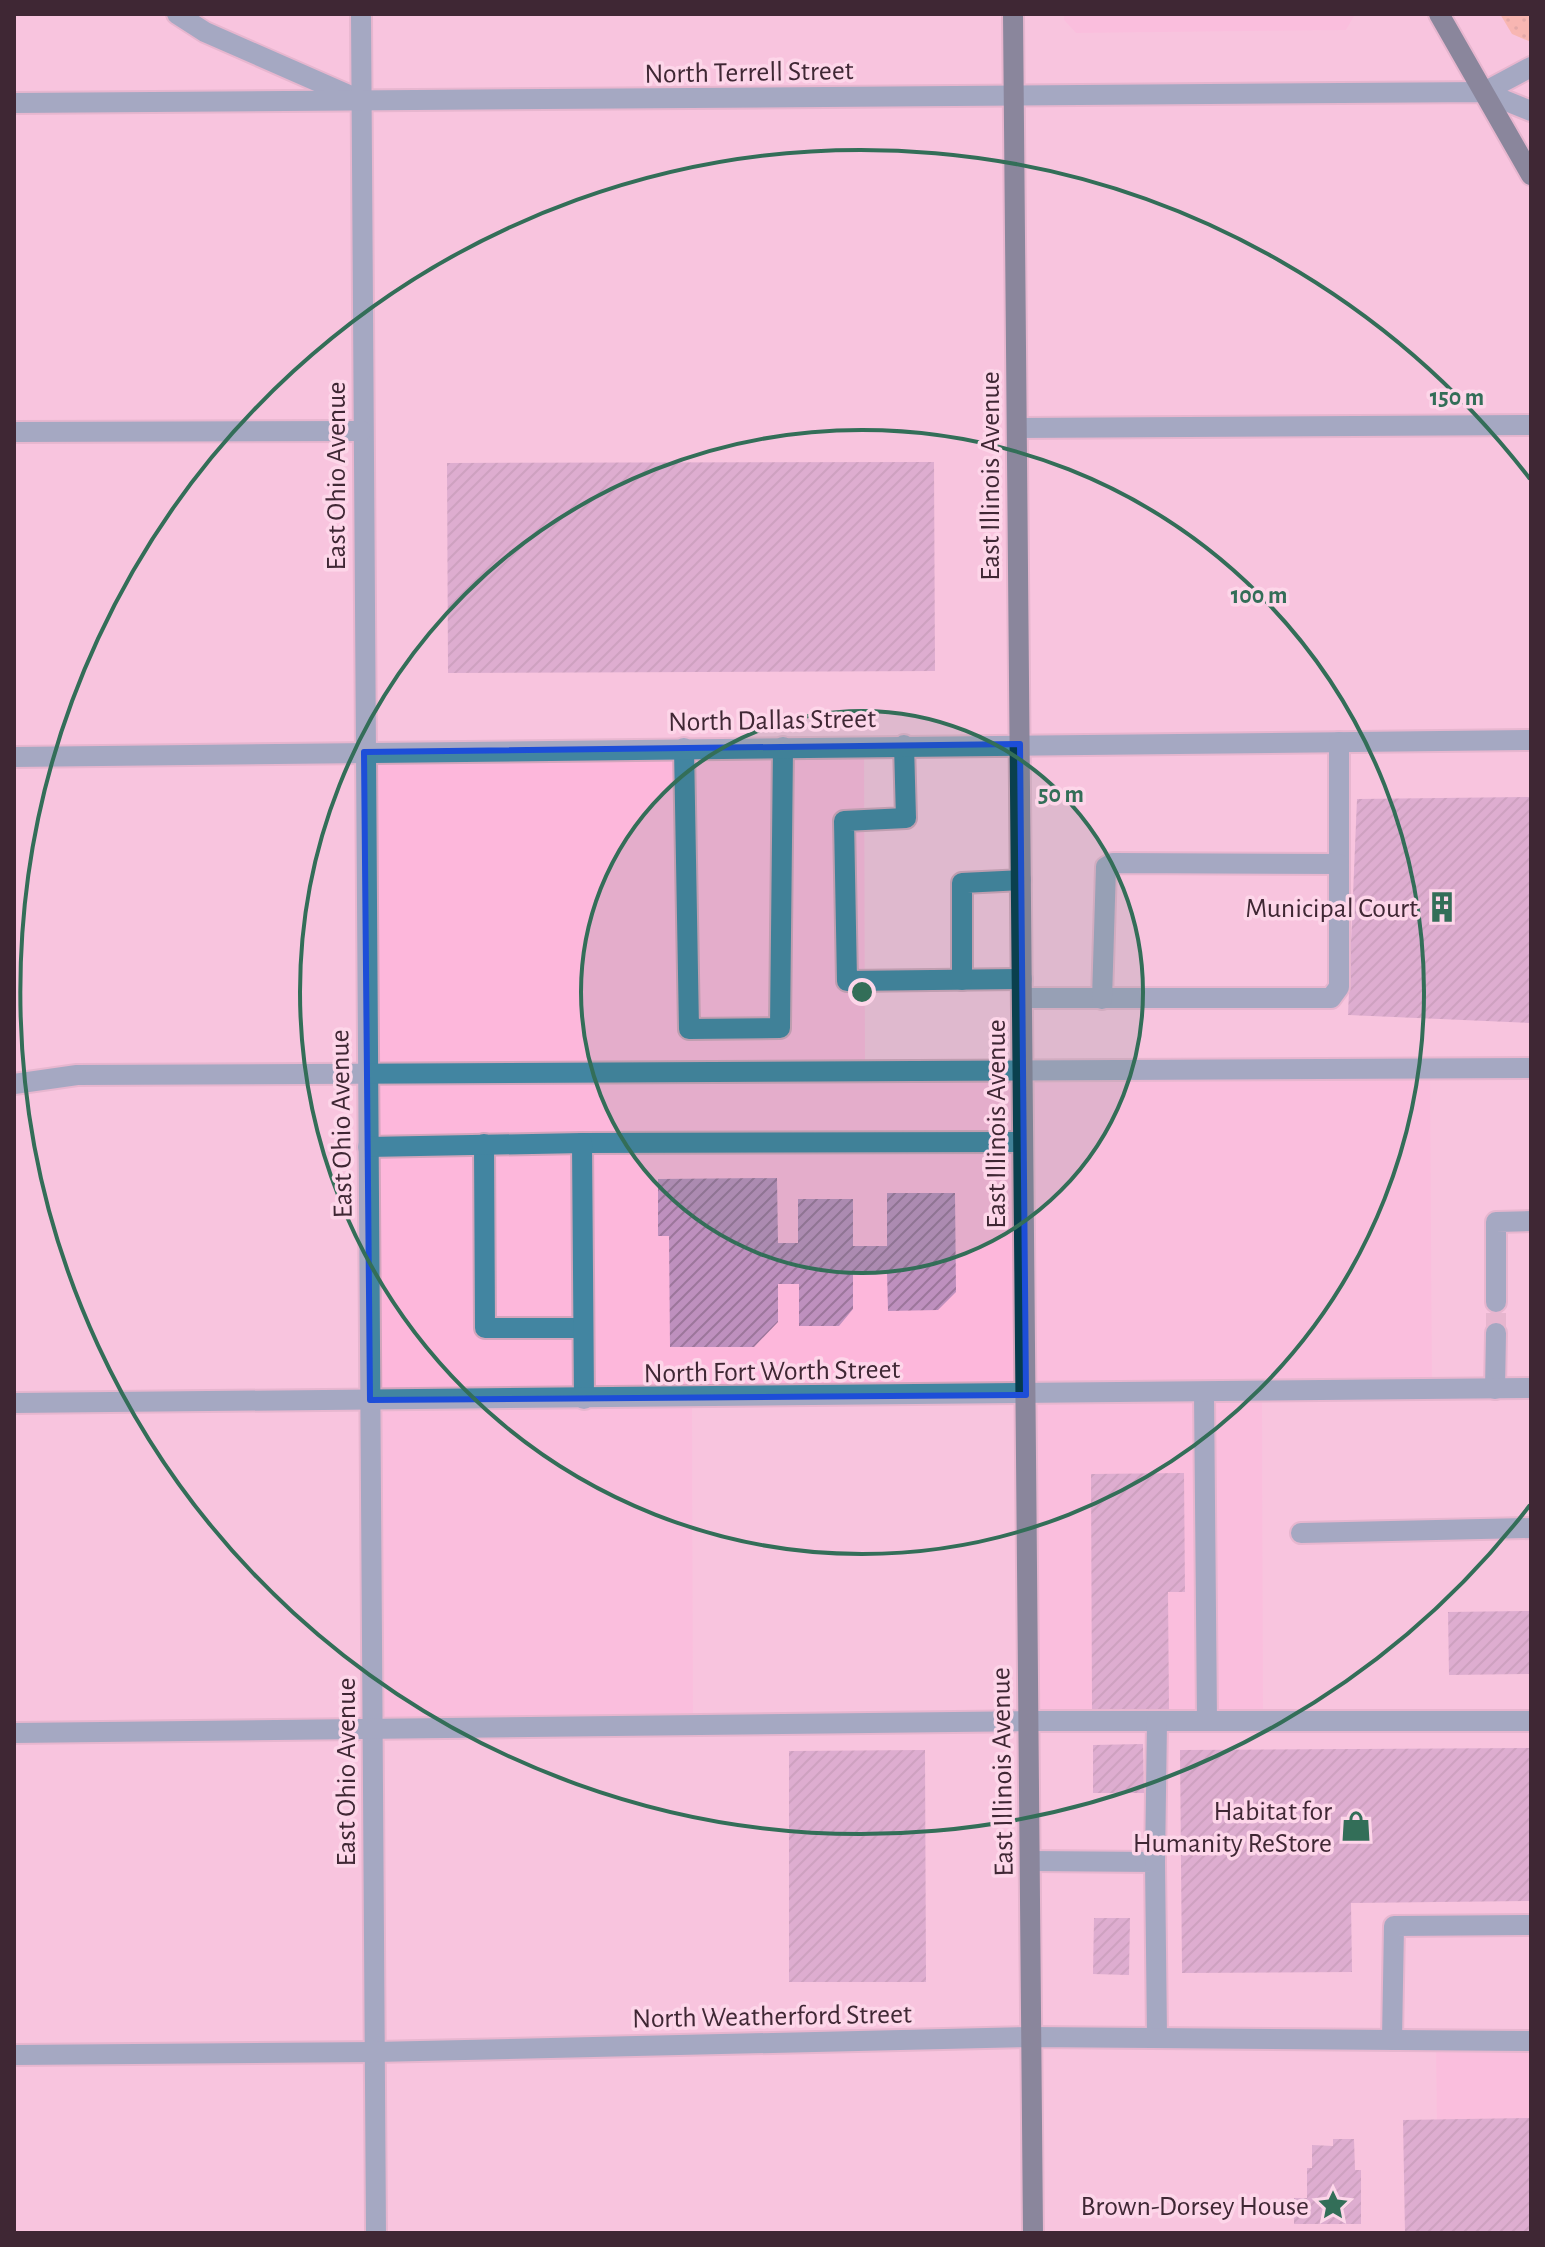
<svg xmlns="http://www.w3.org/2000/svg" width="1545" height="2247" viewBox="0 0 1545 2247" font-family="'Alegreya Sans',sans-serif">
	<defs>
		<pattern id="grass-dots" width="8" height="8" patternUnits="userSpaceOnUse" patternTransform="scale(2)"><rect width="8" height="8" fill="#f9a57c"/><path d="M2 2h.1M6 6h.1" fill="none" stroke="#cb8666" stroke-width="1.8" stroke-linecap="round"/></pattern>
		<pattern id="building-hatch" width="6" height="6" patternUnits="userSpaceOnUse" patternTransform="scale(2)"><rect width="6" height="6" fill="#be90be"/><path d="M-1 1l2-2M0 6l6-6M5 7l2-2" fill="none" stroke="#9c769b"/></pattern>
	</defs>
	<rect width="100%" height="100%" fill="#f8c4de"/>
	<g fill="#fdb7db">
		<polygon points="1064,14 1352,14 1354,16 1346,30 1076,33 1064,20"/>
		<polygon points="864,743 865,1068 1430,1064 1432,1390 1262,1391 1263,1716 1025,1717 1022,1393 692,1395 693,1720 368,1722 361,747"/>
		<polygon points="1531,2044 1531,2233 1438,2233 1436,2047"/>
	</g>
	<polygon fill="url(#grass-dots)" points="1500,14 1531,14 1531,42 1512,34"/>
	<g fill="url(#building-hatch)">
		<polygon points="934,462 935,671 448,673 447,463"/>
		<polygon points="1531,797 1531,1023 1348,1015 1357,799"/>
		<polygon points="777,1178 778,1243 798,1243 798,1199 853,1199 853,1246 887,1246 887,1193 955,1193 956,1292 938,1310 888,1311 887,1272 853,1273 853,1309 839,1326 799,1326 799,1284 778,1284 778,1322 754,1347 670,1347 669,1236 658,1236 658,1179"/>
		<polygon points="1184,1473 1185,1592 1168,1592 1169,1712 1092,1713 1091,1474"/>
		<polygon points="1531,1611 1531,1674 1449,1675 1448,1612"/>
		<polygon points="1143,1744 1144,1793 1093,1793 1093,1745"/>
		<polygon points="1531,1748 1531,1901 1351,1903 1352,1972 1182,1973 1180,1750"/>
		<polygon points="925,1750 926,1982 789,1982 789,1751"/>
		<polygon points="1094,1918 1130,1918 1129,1975 1093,1974"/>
		<polygon points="1531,2118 1531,2233 1405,2233 1403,2120"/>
		<polygon points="1333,2139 1354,2139 1355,2170 1361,2170 1361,2224 1294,2224 1294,2198 1307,2198 1307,2168 1312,2168 1312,2145 1333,2146"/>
	</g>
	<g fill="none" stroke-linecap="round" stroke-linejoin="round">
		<polyline stroke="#d3a5bc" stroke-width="20" stroke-dasharray="20 10" stroke-linecap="butt" points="1496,1333 1496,1302"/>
		<defs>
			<g id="minor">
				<polyline points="177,14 205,32 353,97"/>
				<polyline points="361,14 376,2233"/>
				<polyline points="1484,92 1531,67"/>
				<polyline points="14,103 1484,92 1531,111"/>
				<polyline points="1017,428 1531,425"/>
				<polyline points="14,432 362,431"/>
				<polyline points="904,745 906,818 844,821 847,981 1022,979"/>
				<polyline points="684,748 689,1029 780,1028 783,747"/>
				<polyline points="14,757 1531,740"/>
				<polyline points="962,980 962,883 1021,880"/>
				<polyline points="1023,998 1331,998 1339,987 1339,742"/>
				<polyline points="1102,999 1106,867 1113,863 1339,864"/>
				<polyline points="14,1084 77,1075 1531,1068"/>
				<polyline points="582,1143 1023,1142"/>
				<polyline points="484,1144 485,1328 583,1328"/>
				<polyline points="368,1147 582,1143 584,1399"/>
				<polyline points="1496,1302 1496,1222 1531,1221"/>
				<polyline points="1495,1389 1496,1333"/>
				<polyline points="1204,1393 1207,1721"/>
				<polyline points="14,1403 1531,1388"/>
				<polyline points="1301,1533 1531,1528"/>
				<polyline points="14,1733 1029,1721 1531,1721"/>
				<polyline points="1030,1861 1155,1862 1157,2038"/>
				<polyline points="1155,1862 1157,1721"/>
				<polyline points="1392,2040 1394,1926 1531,1925"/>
				<polyline points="14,2055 375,2052 1031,2037 1531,2041"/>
			</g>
			<g id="major">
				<polyline points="1013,14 1033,2233"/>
				<polyline points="1439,14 1531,175"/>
			</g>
		</defs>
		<use href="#minor" stroke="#d3a5bc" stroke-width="24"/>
		<use href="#major" stroke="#d3a5bc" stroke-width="24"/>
		<use href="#minor" stroke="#4285a1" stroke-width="20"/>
		<use href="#major" stroke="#053b4d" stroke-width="20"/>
	</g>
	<path d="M0 0H1545V2247H0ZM1020,744L1026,1395L370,1400L364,752Z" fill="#f8c4de" fill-opacity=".55" fill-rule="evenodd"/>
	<path fill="none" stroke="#1d4ed8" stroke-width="6" stroke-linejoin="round" d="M1020,744L1026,1395L370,1400L364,752Z"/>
	<circle cx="862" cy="992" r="281" fill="#336e58" fill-opacity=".12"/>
	<g fill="none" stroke="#336e58" stroke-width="4">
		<circle cx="862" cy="992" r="281"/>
		<circle cx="862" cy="992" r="562"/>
		<path d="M1530 1505A842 842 0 1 1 1530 479"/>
	</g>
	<defs>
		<symbol id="building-bare" viewBox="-9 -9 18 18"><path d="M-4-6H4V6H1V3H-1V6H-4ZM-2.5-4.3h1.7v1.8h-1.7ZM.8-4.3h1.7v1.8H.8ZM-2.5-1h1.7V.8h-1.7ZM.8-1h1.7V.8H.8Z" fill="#336e58" stroke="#fdd6e9" stroke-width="2.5" paint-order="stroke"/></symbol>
		<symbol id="shop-bare" viewBox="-9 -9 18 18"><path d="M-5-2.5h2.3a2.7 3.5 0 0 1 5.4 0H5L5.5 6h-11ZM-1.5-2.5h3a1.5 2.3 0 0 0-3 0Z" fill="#336e58" stroke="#fdd6e9" stroke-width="2.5" paint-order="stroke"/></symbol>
		<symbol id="sight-bare" viewBox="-9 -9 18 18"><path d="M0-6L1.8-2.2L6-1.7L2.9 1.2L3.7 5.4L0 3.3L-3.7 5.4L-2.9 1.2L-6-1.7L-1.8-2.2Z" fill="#336e58" stroke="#fdd6e9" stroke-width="2.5" paint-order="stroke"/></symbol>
	</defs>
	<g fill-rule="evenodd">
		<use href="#building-bare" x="1420" y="885" width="44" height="44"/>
		<use href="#shop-bare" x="1334" y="1804" width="44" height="44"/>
		<use href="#sight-bare" x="1311" y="2183" width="44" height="44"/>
	</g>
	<g text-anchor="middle" stroke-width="7" stroke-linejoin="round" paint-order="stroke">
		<g font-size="28" fill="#3f2734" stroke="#fdd6e9">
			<text transform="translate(749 71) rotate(-1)" y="10">North Terrell Street</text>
			<text transform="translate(335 476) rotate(-90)" y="10">East Ohio Avenue</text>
			<text transform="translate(989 476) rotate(-90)" y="10">East Illinois Avenue</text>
			<text transform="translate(772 719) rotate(-1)" y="10">North Dallas Street</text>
			<text transform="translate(340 1124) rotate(-91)" y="10">East Ohio Avenue</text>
			<text transform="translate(995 1124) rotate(-90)" y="10">East Illinois Avenue</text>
			<text transform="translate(772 1370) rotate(-1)" y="10">North Fort Worth Street</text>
			<text transform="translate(345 1772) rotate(-90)" y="10">East Ohio Avenue</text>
			<text transform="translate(1001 1772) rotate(-91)" y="10">East Illinois Avenue</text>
			<text transform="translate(772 2015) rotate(-1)" y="10">North Weatherford Street</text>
		</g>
		<g font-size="28" fill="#3f2734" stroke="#fdd6e9" text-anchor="end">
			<text x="1418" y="917">Municipal Court</text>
			<text x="1332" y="1820">Habitat for<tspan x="1332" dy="32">Humanity ReStore</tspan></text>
			<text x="1309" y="2215">Brown-Dorsey House</text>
		</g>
	</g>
	<circle cx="862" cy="992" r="12" fill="#336e58" stroke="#fdd6e9" stroke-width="4"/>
	<g font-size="24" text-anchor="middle" font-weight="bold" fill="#336e58" stroke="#fdd6e9" stroke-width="7" stroke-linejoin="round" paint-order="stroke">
		<text x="1457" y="405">150 m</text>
		<text x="1259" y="603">100 m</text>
		<text x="1061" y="802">50 m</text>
	</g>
	<rect width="1545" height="2247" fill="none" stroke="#3f2734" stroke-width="32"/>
</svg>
